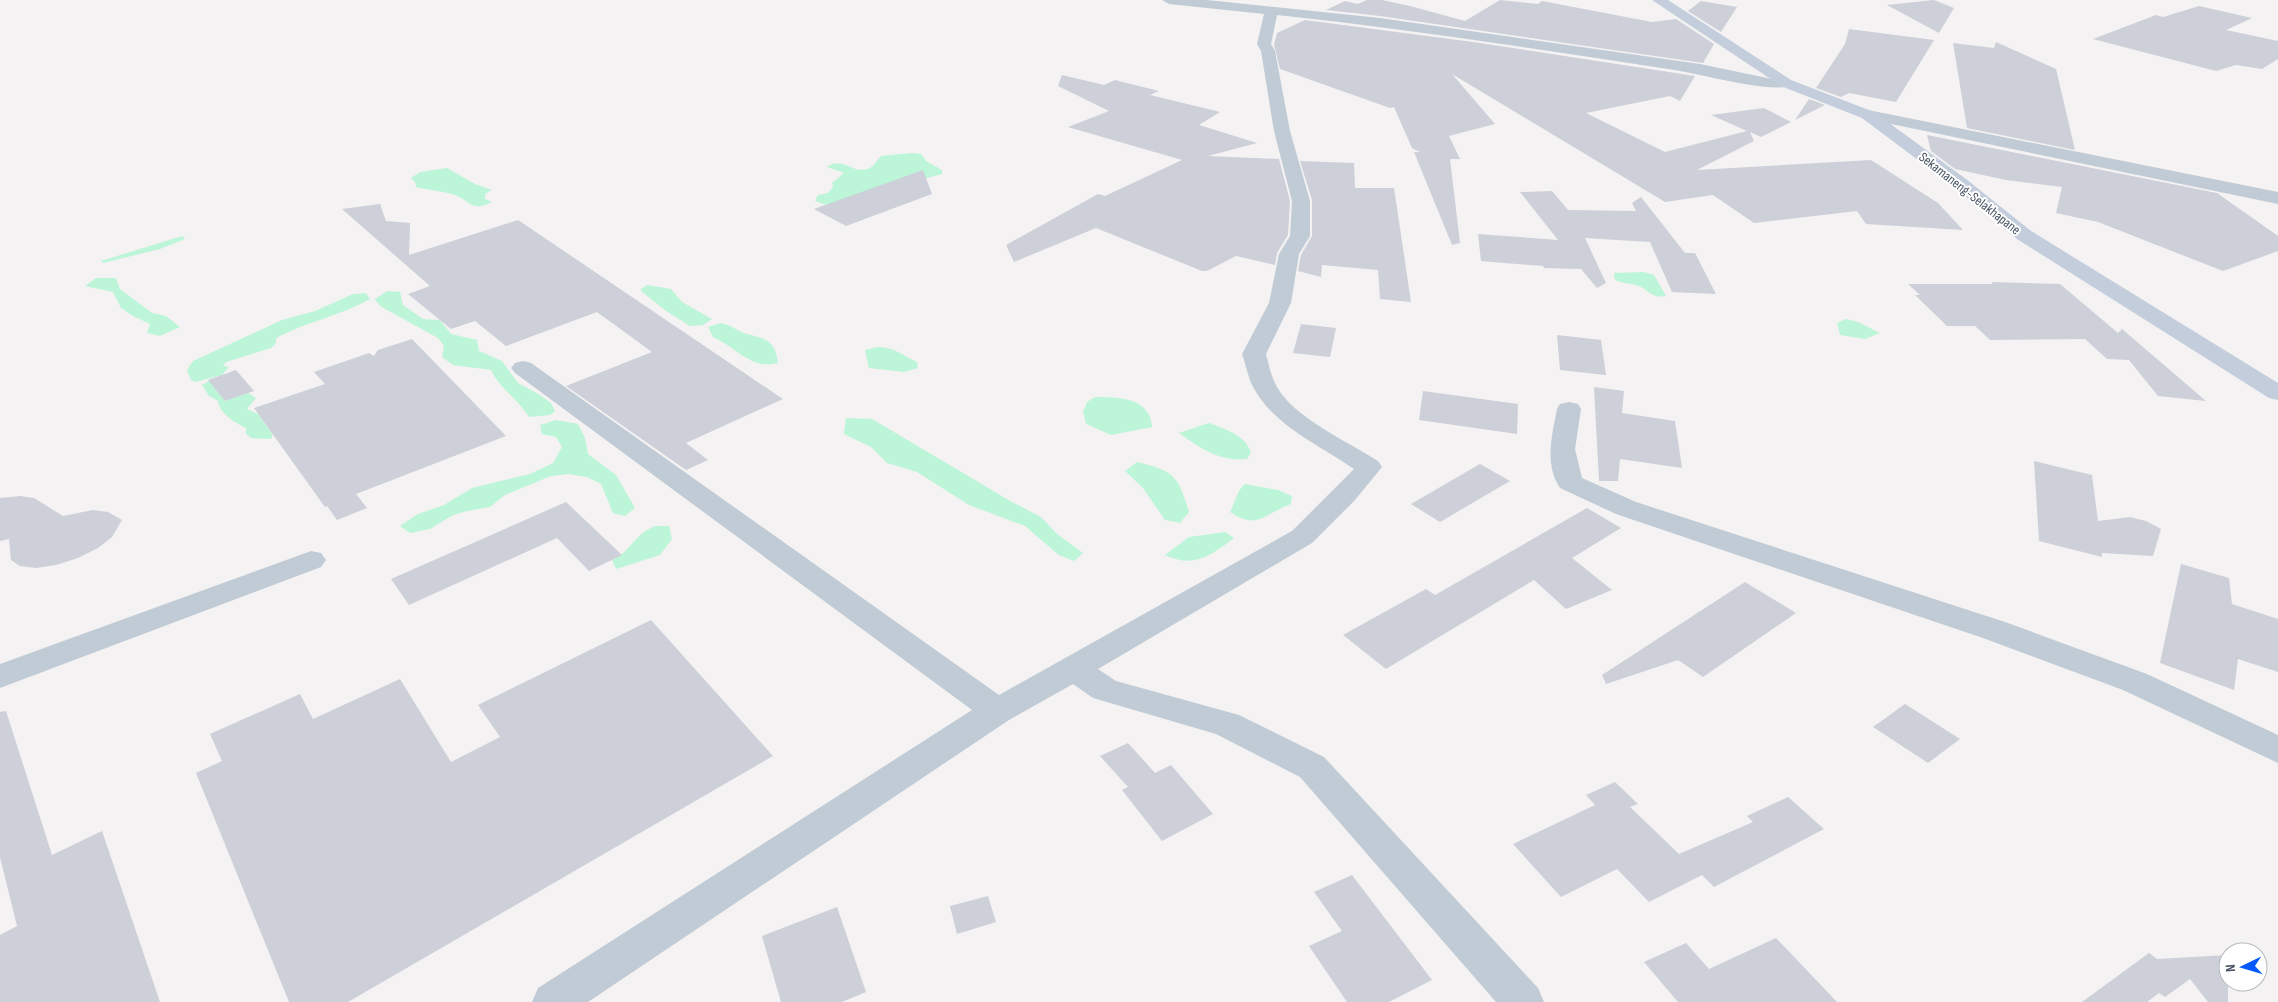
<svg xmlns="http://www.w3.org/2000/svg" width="2278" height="1002" viewBox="0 0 2278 1002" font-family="'Sofia Sans Condensed',sans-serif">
	<rect width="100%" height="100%" fill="#f4f2f2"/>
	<g fill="#bdf5d8">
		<path d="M911,153L921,154L926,161L942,170V174L827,205L815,201L818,195L828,193L833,187L832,183L844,173L827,167C842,155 854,176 870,168C874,166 878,159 881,156Z"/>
		<path d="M447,168L475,184L492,190L485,194V199L492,202C471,213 471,200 452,194C441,191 428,190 416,187L415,182L411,178L420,172Z"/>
		<polygon points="182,236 185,238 183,240 160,249 103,263 101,261"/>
		<path d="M1644,272L1654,275L1666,296C1652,299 1650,291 1639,286C1631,283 1623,284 1615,280L1614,273Z"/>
		<polygon points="96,278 116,278 120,289 152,313 166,316 180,327 160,336 147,333 150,324 133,316 121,308 113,292 85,286"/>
		<polygon points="647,285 671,289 682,302 712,319 703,325 690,326 666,311 640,290"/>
		<path d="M387,291L400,292L403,305L423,319L440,320L451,334L477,340L479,351L502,361L518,383L540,395L551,403L555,411L550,415L529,417C518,399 500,389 491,370L453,365L442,357L444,346L438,338L380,306L375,299Z"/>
		<path d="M366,293L370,299C340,316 306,322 276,338V343L271,348L226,362L223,366L229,367L222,375L196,382L191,380L187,370L193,361L282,320L315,311L353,294Z"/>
		<polygon points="1846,319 1858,322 1880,333 1865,339 1840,335 1837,323"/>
		<path d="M721,323C732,325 737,331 747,334C766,339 775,340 778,363C750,370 738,348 713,337L708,327Z"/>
		<path d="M877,347C897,348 900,354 917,362L918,368L904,372L869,368L865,350Z"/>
		<path d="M209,381L225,401L248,393L256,398L247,409L258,414L273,435L271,439L251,438L246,434V428C235,423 219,413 218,401L209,396L202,385Z"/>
		<path d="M1095,397C1118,397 1150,397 1152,427L1111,435L1086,424L1083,412L1087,402Z"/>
		<polygon points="846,418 872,419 1012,502 1041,517 1057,534 1083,553 1074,561 1059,555 1025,526 969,505 917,472 887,463 871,447 844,434"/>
		<polygon points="556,420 578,424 585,438 588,454 616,475 635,508 625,516 613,513 601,484 587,477 569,474 551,476 505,495 490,507 467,511 453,515 430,529 410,533 400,526 418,514 444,505 472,488 530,474 553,463 562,447 556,437 542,434 540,425"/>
		<path d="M1209,423C1225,429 1246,435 1251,453L1247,459C1220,462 1200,448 1179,433Z"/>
		<path d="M1137,462C1175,471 1178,476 1189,512L1180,523L1165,520L1143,488L1125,471Z"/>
		<path d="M1245,484L1278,490L1292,496L1291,504C1265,513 1258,531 1230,512C1236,501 1236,492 1245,484Z"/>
		<path d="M655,526H669L672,539L660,555L616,569L612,560C632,551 633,535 655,526Z"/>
		<path d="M1225,532L1234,538C1211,555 1194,569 1165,555L1189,537Z"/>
	</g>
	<g fill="#cdd0d8">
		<polygon points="1367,0 1382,0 1410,6 1465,21 1500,0 1538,4 1542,1 1652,22 1676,19 1714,44 1703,63 1380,16 1326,10 1345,1 1358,4"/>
		<polygon points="1934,0 1954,8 1939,33 1887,5"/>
		<polygon points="1701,1 1737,7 1721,32 1688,11"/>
		<polygon points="2199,6 2252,18 2226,30 2278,41 2278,59 2262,69 2236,65 2216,71 2093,39 2156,15 2163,17"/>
		<polygon points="1305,20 1473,42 1695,76 1680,101 1670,96 1586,113 1665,152 1747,131 1711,115 1764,108 1791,122 1761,137 1750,132 1754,141 1697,170 1871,160 1938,203 1963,230 1866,224 1857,211 1754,223 1713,195 1665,202 1452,74 1495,124 1449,136 1460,159 1450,159 1460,243 1452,245 1414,152 1420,152 1412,148 1394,107 1390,108 1280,69 1274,45 1277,33"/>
		<polygon points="1849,29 1934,40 1896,102 1849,93 1841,97 1816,88 1845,44"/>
		<polygon points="1996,42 2056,69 2075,150 1967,128 1953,43 1994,48"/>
		<polygon points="1062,75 1104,85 1115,80 1159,91 1150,95 1220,112 1199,125 1257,143 1208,156 1279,159 1290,201 1288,235 1277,253 1275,265 1236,256 1207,271 1202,271 1096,228 1014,262 1006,245 1098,194 1105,196 1182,160 1068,127 1109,111 1058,86"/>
		<polygon points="1809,99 1825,105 1795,120"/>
		<polygon points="1927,135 2217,193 2278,236 2278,251 2223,271 2098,222 2056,213 2062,187 2006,180 1955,169 1931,151"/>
		<polygon points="1300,161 1354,163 1355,188 1394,188 1411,302 1380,299 1378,270 1322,265 1321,277 1298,271 1301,255 1312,236 1312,200"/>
		<polygon points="923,170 932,194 846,226 814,209"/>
		<polygon points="1552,191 1568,210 1636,211 1632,203 1641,197 1685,253 1695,253 1716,294 1672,292 1650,242 1585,238 1606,283 1597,288 1581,269 1544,268 1543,266 1481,261 1478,234 1558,240 1520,192"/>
		<polygon points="380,204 386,221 410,223 409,255 518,220 783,399 686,443 708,460 686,470 566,386 652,352 597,312 506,346 475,321 451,329 408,294 430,286 342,209"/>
		<polygon points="1991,282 2060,284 2118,333 2122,329 2206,401 2158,396 2129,360 2107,359 2085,339 1990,340 1975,326 1947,326 1915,295 1920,295 1908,284 1993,284"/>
		<polygon points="1301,324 1336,328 1330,357 1293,353"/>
		<polygon points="1557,335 1601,340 1606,375 1560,370"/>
		<polygon points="412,339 506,436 356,494 367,508 337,520 327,506 325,507 254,408 325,384 314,372 369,353 374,356 378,350"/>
		<polygon points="236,370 254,391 225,401 208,380"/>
		<polygon points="1594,387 1624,391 1622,413 1675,421 1682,468 1620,459 1618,481 1599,481"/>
		<polygon points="1423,391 1518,404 1517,434 1419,420"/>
		<polygon points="2034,461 2092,475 2098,521 2130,517 2146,521 2161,529 2153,556 2102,553 2102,557 2039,541"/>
		<polygon points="1480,464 1510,481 1440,522 1411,504"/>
		<polygon points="20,496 34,498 63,516 93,510 108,512 122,520 112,537 98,548 78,558 56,565 36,568 20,566 11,560 9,539 0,541 0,498"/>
		<polygon points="566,502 622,555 589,571 557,538 409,605 391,579"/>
		<polygon points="1587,508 1621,528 1572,558 1612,590 1566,609 1534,580 1386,669 1343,635 1426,589 1435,595"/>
		<polygon points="2181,564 2229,578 2232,604 2278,619 2278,672 2238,659 2234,690 2160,663"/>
		<polygon points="1745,582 1796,613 1703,677 1678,660 1606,684 1602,675"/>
		<polygon points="651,620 773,756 348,1002 289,1002 196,773 222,761 210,734 300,694 313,719 400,679 451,762 500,737 478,705"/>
		<polygon points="1905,704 1960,739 1928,763 1873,727"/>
		<polygon points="6,711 52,855 102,831 160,1002 0,1002 0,935 17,926 0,857 0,712"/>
		<polygon points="1128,743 1155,773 1171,765 1213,814 1162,841 1122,790 1128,787 1100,756"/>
		<polygon points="1615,782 1638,804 1630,807 1679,854 1753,822 1747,816 1788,797 1824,829 1714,887 1702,875 1649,902 1617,869 1561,897 1513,844 1595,805 1586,795"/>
		<polygon points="1352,875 1432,980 1389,1002 1347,1002 1309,946 1342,931 1314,892"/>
		<polygon points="988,896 996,922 957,934 950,906"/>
		<polygon points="837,907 866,992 842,1002 781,1002 762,936"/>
		<polygon points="1776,938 1837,1002 1678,1002 1644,962 1686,943 1709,969"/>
		<polygon points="2149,953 2157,959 2228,955 2228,1002 2208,1002 2190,979 2165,997 2159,993 2147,1002 2082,1002"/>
	</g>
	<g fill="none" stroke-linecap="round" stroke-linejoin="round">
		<g fill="#c1cbd5" fill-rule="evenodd">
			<path d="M1162,0H1207L1380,18L1700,64L1772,79L1786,78L1794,83L1791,86C1765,93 1699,73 1668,69C1538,49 1408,29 1277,15L1271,44L1275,51L1290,131L1310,201V236L1299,254L1291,303L1266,354C1269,365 1271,377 1277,387C1294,418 1349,442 1378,461L1382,467L1355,500L1312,543L1098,669L1116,681L1239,715L1324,757L1538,988L1544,1002H1496L1300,777L1216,734L1093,698L1073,684L1009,720L588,1002H532L538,988L972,710L515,373L511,368L515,363L523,361L531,363L999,695L1292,531L1354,469C1319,445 1274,426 1253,387C1248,377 1246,365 1242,354L1269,303L1279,254L1290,236L1292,201L1274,131L1261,51L1257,44L1264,14L1169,4Z"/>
			<polygon points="1868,110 2278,192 2278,204 1862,118 1860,115 1862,112"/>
			<path d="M1569,402L1578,404L1581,409L1575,449L1582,478L1636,502L2005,622L2147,674L2278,735V763L2123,690L1983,638L1616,514L1560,488C1544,464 1552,435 1557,409L1560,404Z"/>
			<polygon points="311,551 321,553 326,560 321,567 0,688 0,664"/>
		</g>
		<polygon fill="#c3cddc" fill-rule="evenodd" points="1652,0 1668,0 1791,80 1874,112 1966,179 2031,231 2278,383 2278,400 2269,398 2017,239 1954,187 1862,118 1781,86"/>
	</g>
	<g text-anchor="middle" stroke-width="4" stroke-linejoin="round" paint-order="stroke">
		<g font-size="14" fill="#475362" stroke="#fff">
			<text transform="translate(1970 193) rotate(38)" y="5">Sekamaneng-Selakhapane</text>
		</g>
	</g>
	<g transform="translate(2243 967) rotate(265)"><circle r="24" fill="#ffffff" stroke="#b5bac0"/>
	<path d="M0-4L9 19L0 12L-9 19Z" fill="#0459fc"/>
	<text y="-8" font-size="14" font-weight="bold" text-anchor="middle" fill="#475362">N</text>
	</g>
</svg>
